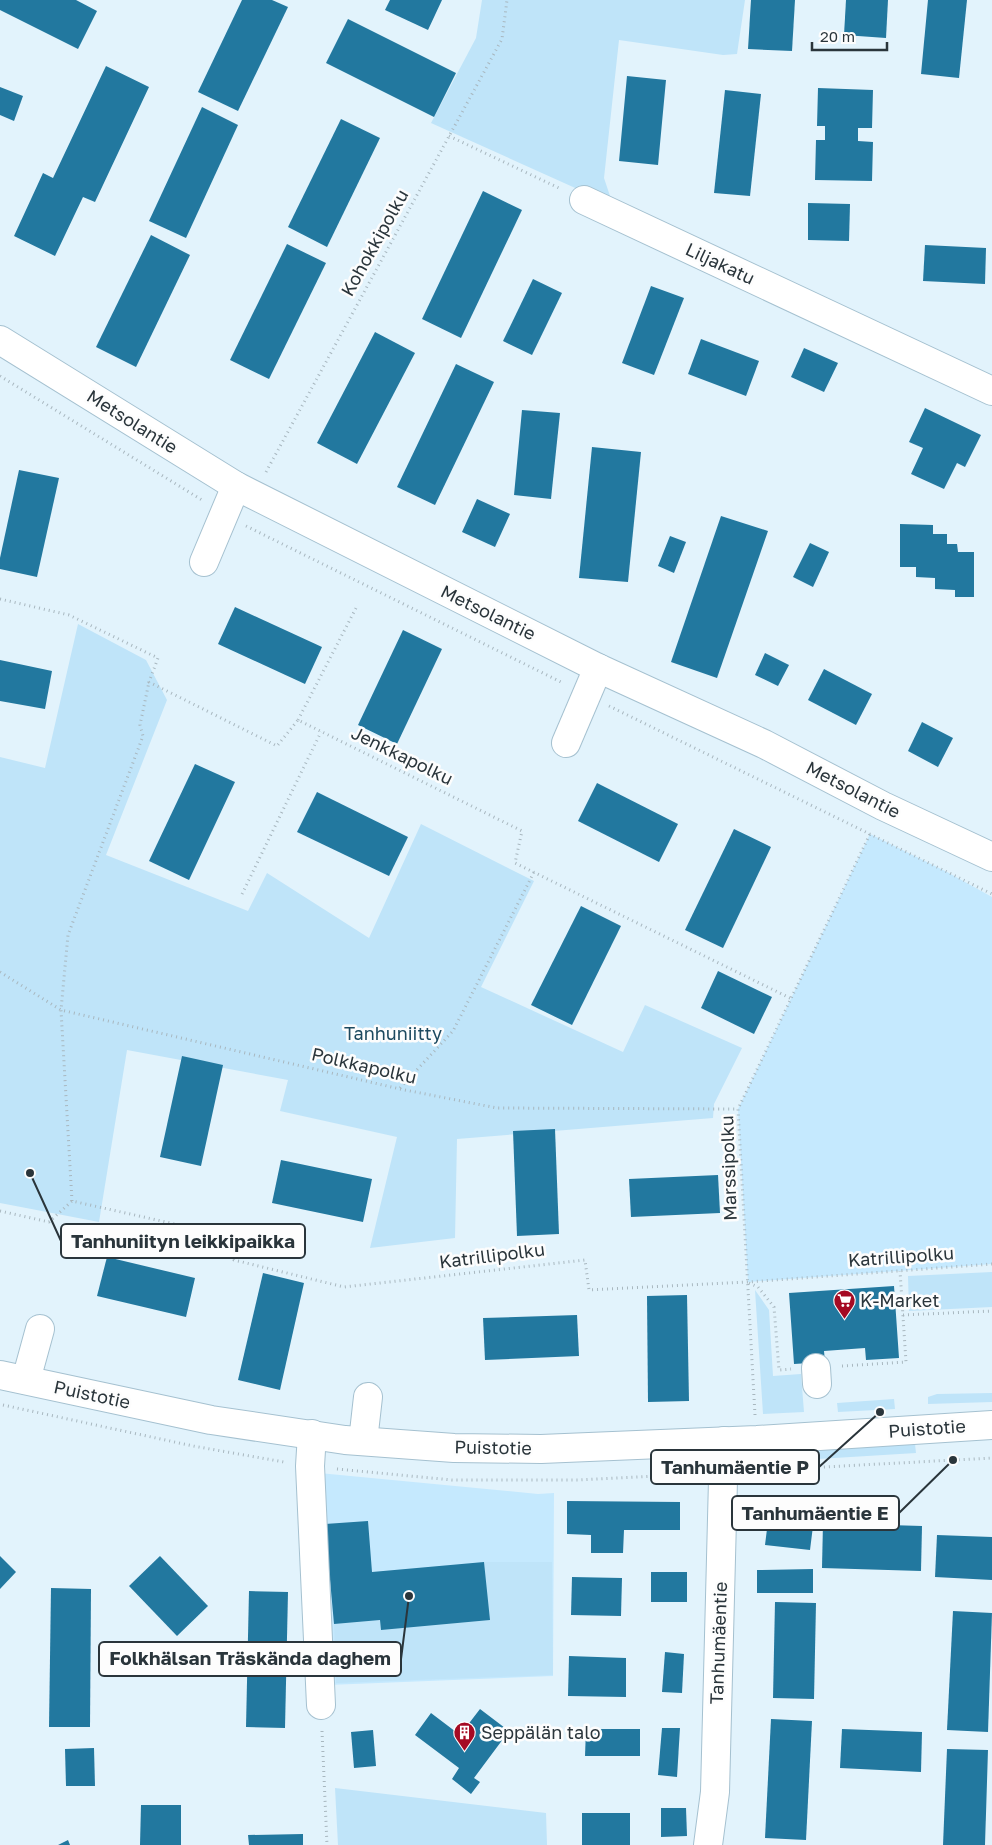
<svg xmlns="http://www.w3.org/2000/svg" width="992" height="1845" viewBox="0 0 992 1845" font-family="'Golos Text',sans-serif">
	<rect width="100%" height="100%" fill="#e2f3fc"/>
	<g fill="#c5e9fe">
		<polygon points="870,834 947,872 992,897 992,1264 748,1282 738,1109"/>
		<polygon points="319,1473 538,1494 554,1493 553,1676 328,1685"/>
	</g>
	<g fill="#bfe4f9">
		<polygon points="482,0 745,0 737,54 723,55 619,40 604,178 613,205 431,123 476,38"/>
		<polygon points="78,624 146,660 167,700 106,855 248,911 267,873 369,938 421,824 534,881 481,987 623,1052 645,1005 742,1048 714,1104 713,1118 457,1139 455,1238 370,1248 397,1137 280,1111 288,1080 127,1050 99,1222 0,1203 0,757 45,768"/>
		<polygon points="992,1272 992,1307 909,1311 908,1276"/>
		<polygon points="755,1290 769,1310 773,1376 801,1374 804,1412 763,1414"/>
		<polygon points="992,1393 992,1402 928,1404 928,1397 937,1394"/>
		<polygon points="894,1399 895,1409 838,1412 837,1403"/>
		<polygon points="915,1444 916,1453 769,1462 769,1453"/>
		<polygon points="484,1562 552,1562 553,1675 336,1683 334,1624 380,1620 381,1630 489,1620"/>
		<polygon points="335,1788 546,1813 547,1845 338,1845"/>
	</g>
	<g fill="#22789f">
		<polygon points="0,0 76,0 97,11 78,49 0,10"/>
		<polygon points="242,0 272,0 288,7 238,111 198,92"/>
		<polygon points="390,0 442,0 428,30 385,10"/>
		<polygon points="751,0 795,0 792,51 748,49"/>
		<polygon points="846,0 888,0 886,38 844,35"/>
		<polygon points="928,0 967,0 959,78 921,74"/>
		<polygon points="348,19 456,73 434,117 326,63"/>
		<polygon points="106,66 149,87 95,202 83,197 55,256 14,236 43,173 53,178"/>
		<polygon points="627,76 666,80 658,165 619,161"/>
		<polygon points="0,87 23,96 14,121 0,115"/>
		<polygon points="818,88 873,90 872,128 858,128 858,141 873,142 872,181 815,180 816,140 825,140 825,126 817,126"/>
		<polygon points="725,90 761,94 750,196 714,193"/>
		<polygon points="202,107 238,125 186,238 149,221"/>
		<polygon points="341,119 380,138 327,247 288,227"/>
		<polygon points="483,191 522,210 461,338 422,319"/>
		<polygon points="808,203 850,204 849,241 808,240"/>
		<polygon points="151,235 190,255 136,367 96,347"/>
		<polygon points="287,244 326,263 269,379 230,360"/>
		<polygon points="925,245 986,248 985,284 923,281"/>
		<polygon points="533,279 562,293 532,355 503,341"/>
		<polygon points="651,286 684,298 654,375 622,363"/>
		<polygon points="375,332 415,353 357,464 317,443"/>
		<polygon points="701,339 759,361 746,396 688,374"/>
		<polygon points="804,348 838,363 824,392 791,377"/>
		<polygon points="456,364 494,382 435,505 397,487"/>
		<polygon points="925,408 981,435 965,467 957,463 944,489 911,474 923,448 909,442"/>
		<polygon points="522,410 560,413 551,499 514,495"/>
		<polygon points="592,447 641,452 628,582 579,578"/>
		<polygon points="19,470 59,478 37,577 0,569 0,558"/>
		<polygon points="477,499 510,514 495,547 462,532"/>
		<polygon points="721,516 768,531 717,678 671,662"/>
		<polygon points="900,524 933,525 933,534 947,534 947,544 957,544 958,552 974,552 974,597 955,597 955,590 935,589 935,578 916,577 916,567 900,567"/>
		<polygon points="670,536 686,542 674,573 658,566"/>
		<polygon points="810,543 829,552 813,587 793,577"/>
		<polygon points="235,607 322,647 305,684 218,644"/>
		<polygon points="403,630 442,649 397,744 358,725"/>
		<polygon points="765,653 789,665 778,686 755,675"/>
		<polygon points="0,660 52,671 45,709 0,701"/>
		<polygon points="824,669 872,694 856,725 808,700"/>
		<polygon points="922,722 953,738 938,767 908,751"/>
		<polygon points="195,764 235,782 189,880 149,861"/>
		<polygon points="597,783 678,824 659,862 578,821"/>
		<polygon points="317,792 408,837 389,876 297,832"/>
		<polygon points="734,829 771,847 723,948 685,930"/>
		<polygon points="581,906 621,926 572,1025 531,1005"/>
		<polygon points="718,971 772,997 754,1034 701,1008"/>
		<polygon points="182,1056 223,1065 201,1166 160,1157"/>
		<polygon points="555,1129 559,1234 517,1236 513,1131"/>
		<polygon points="281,1160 372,1179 363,1222 272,1203"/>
		<polygon points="718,1175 720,1213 631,1217 629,1179"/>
		<polygon points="107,1257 195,1278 186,1317 97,1296"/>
		<polygon points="263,1273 304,1283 280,1390 238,1380"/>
		<polygon points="894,1286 899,1358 866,1360 865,1348 824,1351 825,1362 794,1364 789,1293"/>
		<polygon points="687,1295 689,1401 648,1402 647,1296"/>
		<polygon points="577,1315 579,1356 485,1360 483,1318"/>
		<polygon points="567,1501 680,1502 680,1530 624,1530 623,1553 591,1553 591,1535 567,1534"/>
		<polygon points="368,1521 372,1572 484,1562 490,1620 381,1630 380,1620 334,1624 325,1524"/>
		<polygon points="768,1521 813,1526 810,1550 765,1545"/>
		<polygon points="823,1523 922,1526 921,1571 822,1568"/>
		<polygon points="937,1535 992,1537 992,1580 935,1577"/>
		<polygon points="0,1556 16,1572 0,1589"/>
		<polygon points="160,1556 208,1606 177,1636 129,1586"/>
		<polygon points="813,1569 813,1593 757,1593 757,1570"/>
		<rect x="651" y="1572" width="36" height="30"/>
		<polygon points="572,1577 622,1578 621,1616 571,1615"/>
		<polygon points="51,1588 91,1589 90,1727 49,1727"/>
		<polygon points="249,1591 288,1592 285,1728 246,1727"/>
		<polygon points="775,1602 816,1603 814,1699 773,1698"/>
		<polygon points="953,1611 992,1613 988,1732 947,1730"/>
		<polygon points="665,1652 684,1654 682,1693 662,1692"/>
		<polygon points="569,1656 626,1658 626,1697 568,1696"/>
		<polygon points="480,1709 509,1731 474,1778 480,1782 471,1794 452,1779 459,1768 415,1735 431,1713 460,1735"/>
		<polygon points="771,1719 812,1721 806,1840 765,1838"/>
		<polygon points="662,1728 680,1728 677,1777 658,1775"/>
		<polygon points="586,1729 640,1729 640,1756 585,1756"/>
		<polygon points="842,1729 922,1732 921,1772 840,1768"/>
		<polygon points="373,1730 376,1766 354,1768 351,1732"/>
		<polygon points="94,1748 95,1786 66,1786 65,1749"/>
		<polygon points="947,1749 988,1750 985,1845 943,1845"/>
		<polygon points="141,1805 181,1805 181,1845 140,1845"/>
		<polygon points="661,1808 686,1808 687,1836 661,1837"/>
		<rect x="582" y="1813" width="48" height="32"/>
		<polygon points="303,1834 303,1845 249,1845 248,1835"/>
		<polygon points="68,1840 70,1845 58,1845"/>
	</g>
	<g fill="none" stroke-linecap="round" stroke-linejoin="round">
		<defs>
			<g id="minor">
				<polyline points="584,200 992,391"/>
				<polyline points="0,340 236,486 598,668 764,744 883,806 992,857"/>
				<polyline points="204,562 236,486"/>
				<polyline points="566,743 598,668"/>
				<polyline points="816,1368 817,1384"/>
				<polyline points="0,1375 211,1420 345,1440 454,1448 541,1449 757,1440 992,1425"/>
				<polyline points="26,1380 40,1329"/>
				<polyline points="312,1434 310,1466 321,1705"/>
				<polyline points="363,1441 368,1397"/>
				<polyline points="708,1845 715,1792 724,1441"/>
			</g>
		</defs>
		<use href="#minor" stroke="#a5c1d0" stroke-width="30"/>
		<g stroke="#a8b7bf" stroke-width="3" stroke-dasharray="1 4" stroke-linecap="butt">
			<polyline points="449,136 561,189"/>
			<polyline points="0,376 202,500"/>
			<polyline points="266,472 502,39 507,0"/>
			<polyline points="246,526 563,683"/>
			<polyline points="0,599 69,615 158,658 149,682 277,746 298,720 522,831 515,863 792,999"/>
			<polyline points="609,706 992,894"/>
			<polyline points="298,720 356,608"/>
			<polyline points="242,894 321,732"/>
			<polyline points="0,972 61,1010 400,1089 497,1108 738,1109"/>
			<polyline points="400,1088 453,1031 534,872"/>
			<polyline points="72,1201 61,1010 68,935 143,736 140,725 149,682"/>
			<polyline points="0,1211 49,1222 72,1201 215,1233 234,1260 344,1287 585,1260 589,1290 748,1282 992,1264"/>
			<polyline points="749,1283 758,1287 774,1307 779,1370 791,1369"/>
			<polyline points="903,1315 992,1311"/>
			<polyline points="842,1366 906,1362 900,1271"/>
			<polyline points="3,1405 193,1446 284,1462"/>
			<polyline points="755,1415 738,1109 870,834"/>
			<polyline points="337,1469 452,1480 578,1480 697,1474"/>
			<polyline points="749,1471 992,1458"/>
			<polyline points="322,1731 327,1845"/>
		</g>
		<use href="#minor" stroke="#fff" stroke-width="28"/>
	</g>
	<defs>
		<symbol id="supermarket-pin" viewBox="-11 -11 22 30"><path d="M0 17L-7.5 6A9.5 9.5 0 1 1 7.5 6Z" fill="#a50a23" stroke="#fdfdfd"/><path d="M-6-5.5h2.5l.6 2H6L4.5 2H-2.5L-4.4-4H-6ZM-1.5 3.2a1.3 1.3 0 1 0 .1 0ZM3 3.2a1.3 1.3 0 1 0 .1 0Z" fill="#fff"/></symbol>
		<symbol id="building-pin" viewBox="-11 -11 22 30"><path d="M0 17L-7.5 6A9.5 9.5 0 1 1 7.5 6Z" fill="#a50a23" stroke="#fdfdfd"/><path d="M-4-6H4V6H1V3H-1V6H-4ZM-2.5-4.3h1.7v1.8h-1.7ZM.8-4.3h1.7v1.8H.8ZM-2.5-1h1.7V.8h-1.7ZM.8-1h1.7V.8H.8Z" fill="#fff"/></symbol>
	</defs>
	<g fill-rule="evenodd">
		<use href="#supermarket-pin" x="832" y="1288" width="25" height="34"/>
		<use href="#building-pin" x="452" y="1720" width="25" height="34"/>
	</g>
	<g text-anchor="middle" stroke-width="5" stroke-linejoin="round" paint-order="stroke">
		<g font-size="18" fill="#2a353b" stroke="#fdfdfd">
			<text transform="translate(375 243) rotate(-61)" y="6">Kohokkipolku</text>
			<text transform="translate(720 264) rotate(25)" y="6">Liljakatu</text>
			<text transform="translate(132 422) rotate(32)" y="6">Metsolantie</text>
			<text transform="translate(488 613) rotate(26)" y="6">Metsolantie</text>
			<text transform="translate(402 756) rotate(26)" y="6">Jenkkapolku</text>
			<text transform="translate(853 790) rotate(27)" y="6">Metsolantie</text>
			<text transform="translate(364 1066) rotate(13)" y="6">Polkkapolku</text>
			<text transform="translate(729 1168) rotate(-92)" y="6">Marssipolku</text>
			<text transform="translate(492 1256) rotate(-7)" y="6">Katrillipolku</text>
			<text transform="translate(901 1257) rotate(-4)" y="6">Katrillipolku</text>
			<text transform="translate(92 1395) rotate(12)" y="6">Puistotie</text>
			<text transform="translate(927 1429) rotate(-4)" y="6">Puistotie</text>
			<text transform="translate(493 1448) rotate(1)" y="6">Puistotie</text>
			<text transform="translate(719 1643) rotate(-88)" y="6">Tanhumäentie</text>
		</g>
		<g font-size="18" fill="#1c495f" stroke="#fdfdfd">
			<text x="393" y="1040">Tanhuniitty</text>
		</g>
		<g font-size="18" fill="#2a353b" stroke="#fdfdfd" text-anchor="start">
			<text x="860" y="1307">K-Market</text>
			<text x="481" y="1739">Seppälän talo</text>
		</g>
	</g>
	<path fill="none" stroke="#2a353b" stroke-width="2" d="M30 1173L61 1241M880 1412L819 1467M953 1460L899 1513M409 1596L401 1659"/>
	<g fill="#2a353b" stroke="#fdfdfd" stroke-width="2">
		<circle cx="30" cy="1173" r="5"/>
		<circle cx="880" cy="1412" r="5"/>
		<circle cx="953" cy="1460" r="5"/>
		<circle cx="409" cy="1596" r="5"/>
	</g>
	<g fill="#fdfdfd" stroke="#2a353b" stroke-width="2">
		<rect x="61" y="1224" width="244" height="34" rx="5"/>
		<rect x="651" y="1450" width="168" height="34" rx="5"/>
		<rect x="732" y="1496" width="167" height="34" rx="5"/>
		<rect x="99" y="1642" width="302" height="34" rx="5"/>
	</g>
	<g font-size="19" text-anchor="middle" font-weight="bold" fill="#2a353b">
		<text x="183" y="1248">Tanhuniityn leikkipaikka</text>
		<text x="735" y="1474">Tanhumäentie P</text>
		<text x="815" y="1520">Tanhumäentie E</text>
		<text x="250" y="1665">Folkhälsan Träskända daghem</text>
	</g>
	<path d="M812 42v8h75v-8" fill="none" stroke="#2a353b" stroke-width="2.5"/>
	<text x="820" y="42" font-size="15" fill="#2a353b" stroke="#fdfdfd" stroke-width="4" paint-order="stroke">20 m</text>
</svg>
